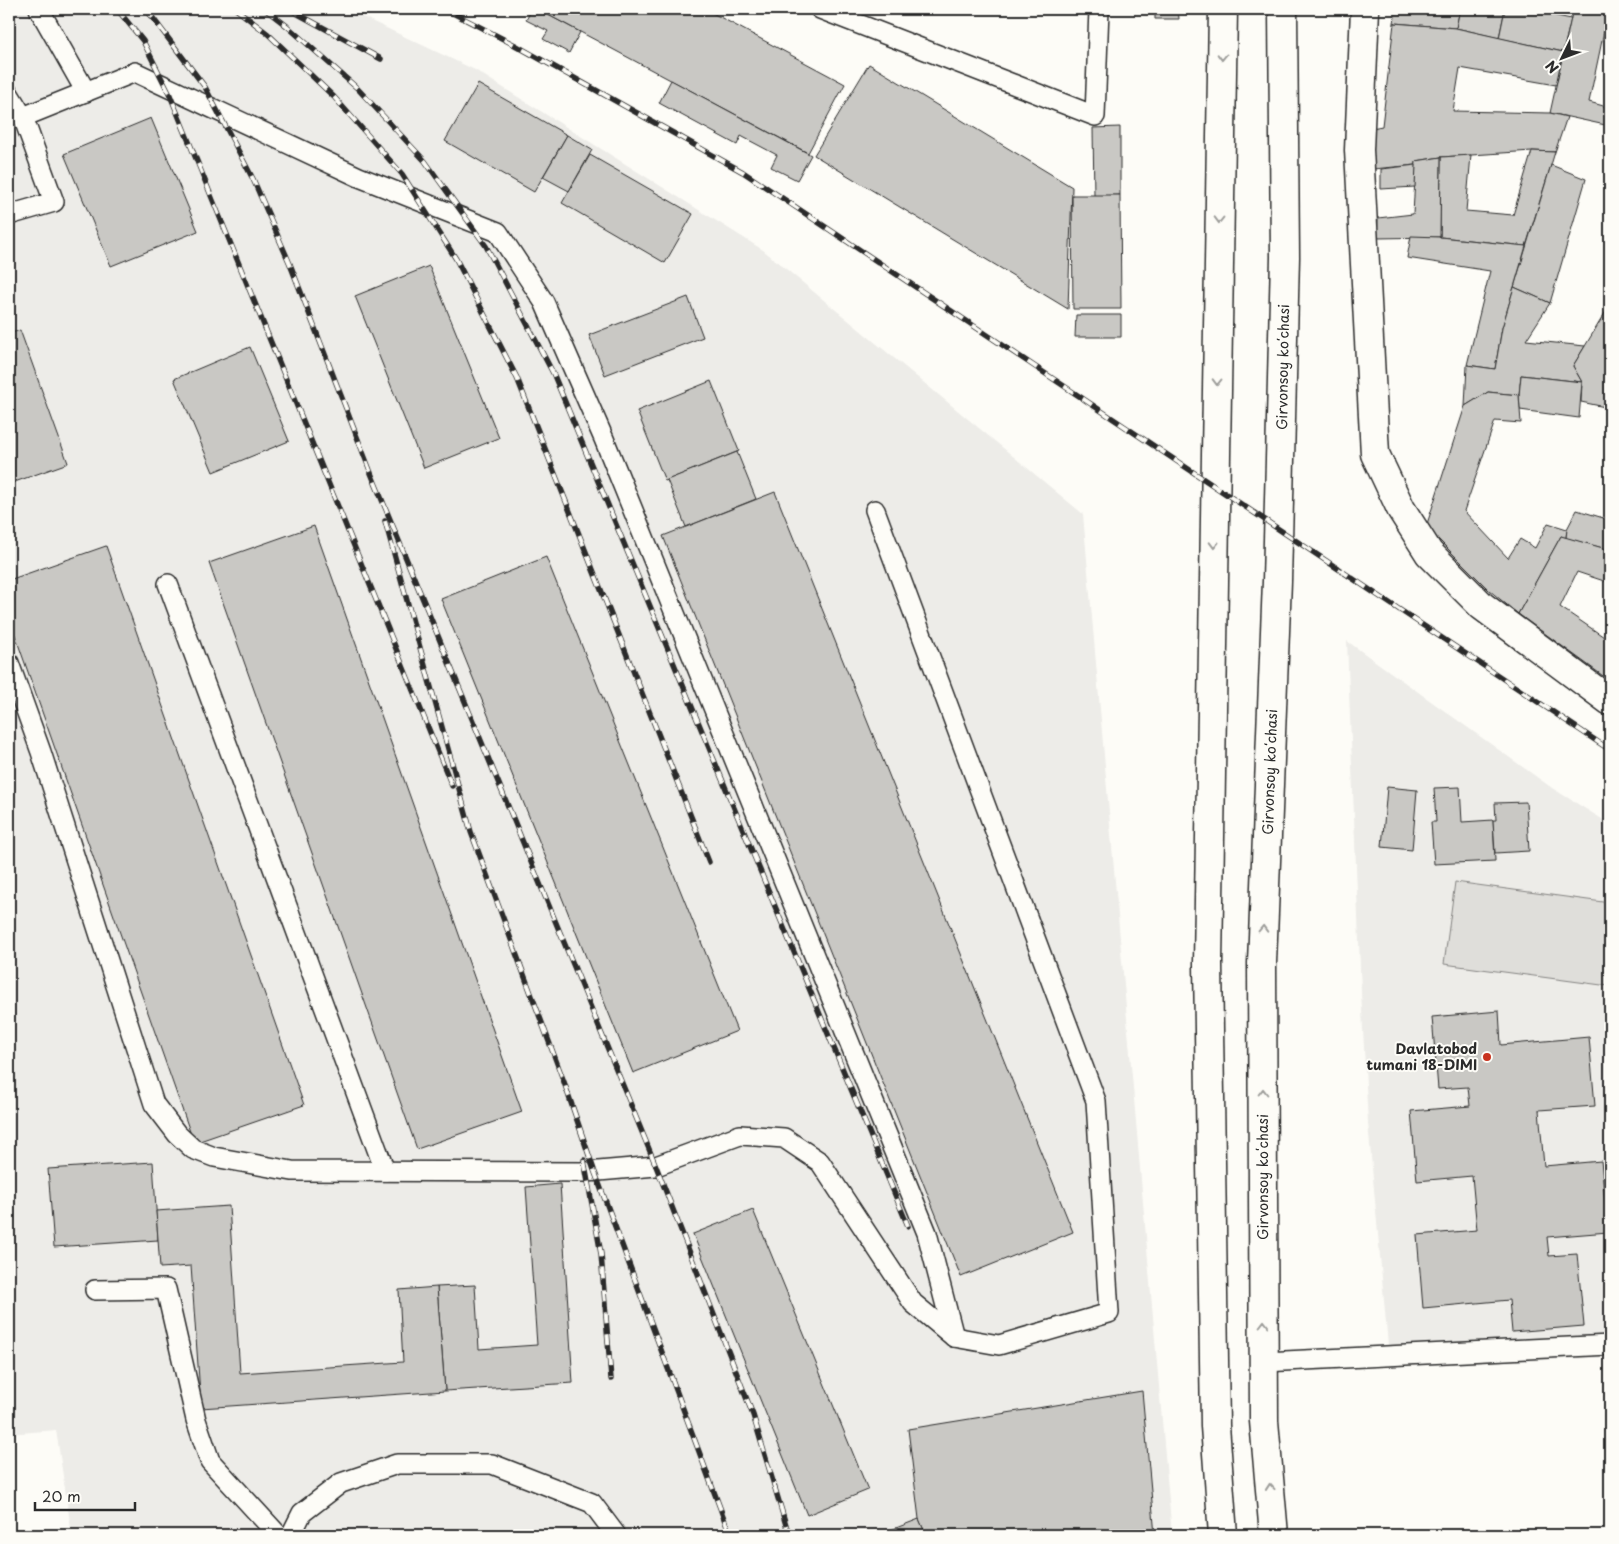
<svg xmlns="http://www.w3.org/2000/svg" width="1619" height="1544" viewBox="0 0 1619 1544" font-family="'Playpen Sans',sans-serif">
	<rect width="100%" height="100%" fill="#fdfcf7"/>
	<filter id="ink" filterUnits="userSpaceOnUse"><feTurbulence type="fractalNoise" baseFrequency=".02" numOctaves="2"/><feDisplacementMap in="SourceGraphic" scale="10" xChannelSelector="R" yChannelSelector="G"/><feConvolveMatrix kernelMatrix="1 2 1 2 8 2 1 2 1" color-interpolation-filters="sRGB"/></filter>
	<g filter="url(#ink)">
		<g fill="#edece8">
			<polygon points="9,9 346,9 475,70 763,250 1083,514 1172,1535 72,1535 56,1430 9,1434"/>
			<polygon points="1347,641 1552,788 1610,824 1610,1357 1390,1367 1368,1123 1361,992"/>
		</g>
		<polygon fill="#dfdeda" stroke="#858482" points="1455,882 1610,903 1610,975 1609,986 1444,964"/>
		<g fill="#c9c8c4" stroke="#2b2b2b">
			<polygon points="532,9 537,9 580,32 569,53 543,39 548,31 526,20"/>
			<polygon points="537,9 705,9 845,84 808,153"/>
			<polygon points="1155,9 1178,9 1179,19 1155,19"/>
			<polygon points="1396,9 1460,9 1456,28 1394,23"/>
			<polygon points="1460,9 1481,13 1482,9 1505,9 1499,38 1456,28"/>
			<polygon points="1505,9 1524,9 1571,19 1563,52 1499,38"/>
			<polygon points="1573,9 1610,9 1610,18 1607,17 1589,102 1607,107 1607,104 1610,105 1610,126 1550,113"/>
			<polygon points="1394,23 1456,28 1563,52 1556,85 1460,68 1453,111 1550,113 1567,117 1555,152 1532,151 1441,157 1416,161 1416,165 1373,169 1372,128 1382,126"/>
			<polygon points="869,64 1072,187 1068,309 814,155"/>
			<polygon points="671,80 811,155 797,180 771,167 777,155 741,136 737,145 659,103"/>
			<polygon points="478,84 567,135 534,192 445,141"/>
			<polygon points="151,118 198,231 111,266 64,154"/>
			<polygon points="1120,127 1120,195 1094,196 1093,128"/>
			<polygon points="567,135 592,150 569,191 543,177"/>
			<polygon points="1532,151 1555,152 1526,246 1440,237 1441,157 1471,155 1466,211 1513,215"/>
			<polygon points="590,155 693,214 665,263 562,203"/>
			<polygon points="1441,157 1440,237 1377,238 1378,218 1413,214 1416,161"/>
			<polygon points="1416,165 1415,187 1381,189 1381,169"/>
			<polygon points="1551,165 1586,179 1550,303 1514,287"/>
			<polygon points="1072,195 1120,195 1121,309 1073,309"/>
			<polygon points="1411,236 1440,237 1526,246 1502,328 1495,369 1467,365 1490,271 1407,258"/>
			<polygon points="429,266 499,438 424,468 355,296"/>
			<polygon points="1514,287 1550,303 1526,340 1585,346 1573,366 1582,382 1521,375 1519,395 1488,392 1465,406 1467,365 1495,369 1502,328"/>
			<polygon points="688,297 703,337 605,375 589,335"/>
			<polygon points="1608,308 1610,309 1610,408 1581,402 1582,382 1573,366"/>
			<polygon points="1076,315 1121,315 1121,337 1075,337"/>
			<polygon points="20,330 68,463 9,484 9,334"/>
			<polygon points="250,347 289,441 213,472 174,379"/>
			<polygon points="1521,375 1582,382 1579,418 1520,410 1519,395"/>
			<polygon points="711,381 739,451 665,481 637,411"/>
			<polygon points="1488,392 1519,395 1521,423 1495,421 1464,511 1508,558 1520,539 1535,548 1548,523 1567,529 1566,538 1561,536 1518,614 1489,590 1426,527 1465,406"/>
			<polygon points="737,452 756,499 686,527 667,480"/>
			<polygon points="775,492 1073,1232 961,1277 663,536"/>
			<polygon points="1577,510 1610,520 1610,550 1566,538 1567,529"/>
			<polygon points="314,526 522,1112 417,1149 209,563"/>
			<polygon points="1561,536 1610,550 1610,583 1577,572 1560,607 1610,641 1610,681 1518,614"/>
			<polygon points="106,546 304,1105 194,1143 9,618 9,580"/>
			<polygon points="546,557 737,1031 633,1073 441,599"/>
			<polygon points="1387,787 1417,790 1412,850 1382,847"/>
			<polygon points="1460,787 1462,822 1493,820 1495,861 1434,864 1431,822 1436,822 1434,788"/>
			<polygon points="1526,802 1529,851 1495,853 1493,820 1496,820 1495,803"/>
			<polygon points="1499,1011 1501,1045 1589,1037 1595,1106 1539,1110 1544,1166 1601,1161 1608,1232 1547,1237 1549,1256 1577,1254 1584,1326 1512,1332 1509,1300 1423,1308 1417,1235 1477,1230 1472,1176 1417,1181 1411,1111 1470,1106 1468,1087 1438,1089 1432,1017"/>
			<polygon points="153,1162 158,1240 54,1247 48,1169"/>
			<polygon points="560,1184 573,1383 445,1391 437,1287 475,1285 479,1349 537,1345 526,1187"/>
			<polygon points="229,1206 240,1373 403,1362 399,1290 437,1287 445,1391 201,1408 191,1266 160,1268 156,1211"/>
			<polygon points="753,1210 868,1490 807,1515 693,1234"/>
			<polygon points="1142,1391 1155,1535 926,1535 919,1519 908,1429"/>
			<polygon points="919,1519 926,1535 878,1535"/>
		</g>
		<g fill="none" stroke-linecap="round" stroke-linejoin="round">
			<defs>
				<g id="service">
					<polyline points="39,9 86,92"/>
					<polyline points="820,9 1095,116 1099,9"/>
					<polyline points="9,94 23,117"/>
					<polyline points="9,215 54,202 23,117 135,72 359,177 498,232 544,302 604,439 927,1233 954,1337"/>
					<polyline points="168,584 385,1171"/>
					<polyline points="9,663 41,752 154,1104 177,1134 193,1149 214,1157 292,1171 587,1172 656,1166 740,1135 784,1138 820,1162 913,1303 954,1337 999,1345 1109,1313 1096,1101 875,510"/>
					<polyline points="95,1290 166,1289 196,1420 210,1461 278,1535"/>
					<polyline points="1264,1362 1610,1345"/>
					<polyline points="291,1535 302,1513 341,1483 397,1464 492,1464 592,1503 616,1535"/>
				</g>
				<polyline id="minor" points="1365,9 1359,150 1375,454 1401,509 1429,553 1482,606 1610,701"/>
				<g id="primary">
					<polyline points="1223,1535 1215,1426 1208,964 1223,9"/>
					<polyline points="1274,1535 1264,1421 1262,963 1277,581 1285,257 1283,9"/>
				</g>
			</defs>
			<use href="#service" stroke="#2b2b2b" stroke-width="22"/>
			<use href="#minor" stroke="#2b2b2b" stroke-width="31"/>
			<use href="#primary" stroke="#2b2b2b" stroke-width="31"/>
			<use href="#service" stroke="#fdfcf7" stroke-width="19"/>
			<use href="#minor" stroke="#fdfcf7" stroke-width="28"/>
			<use href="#primary" stroke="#fdfcf7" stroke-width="28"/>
			<defs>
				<g id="rail">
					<polyline points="117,9 143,41 170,95 452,786"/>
					<polyline points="146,9 205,87 253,179 290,264 371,473 656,1166 753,1415 789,1535"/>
					<polyline points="236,9 268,34 334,97 402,174 456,259 517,378 709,862"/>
					<polyline points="265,9 287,26 357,88 425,161 486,246 553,373 908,1226"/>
					<polyline points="289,9 381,59"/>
					<polyline points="445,9 515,45 743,172 1610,750"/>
					<polyline points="385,521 471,832 564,1082 594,1170 729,1532"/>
					<polyline points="584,1160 601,1254 611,1379"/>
				</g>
			</defs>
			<use href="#rail" stroke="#2b2b2b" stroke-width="5.5"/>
			<use href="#rail" stroke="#fdfcf7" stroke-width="4" stroke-dasharray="11" stroke-linecap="butt"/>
		</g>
		<defs><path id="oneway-chevron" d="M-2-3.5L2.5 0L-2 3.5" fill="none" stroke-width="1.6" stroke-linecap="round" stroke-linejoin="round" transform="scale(1.25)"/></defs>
		<g stroke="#9e9e9b">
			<use href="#oneway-chevron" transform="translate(1222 57) rotate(91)"/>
			<use href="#oneway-chevron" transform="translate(1219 220) rotate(91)"/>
			<use href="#oneway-chevron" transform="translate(1217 382) rotate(91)"/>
			<use href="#oneway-chevron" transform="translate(1214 545) rotate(91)"/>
			<use href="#oneway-chevron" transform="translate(1263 929) rotate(-88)"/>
			<use href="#oneway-chevron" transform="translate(1263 1092) rotate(-90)"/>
			<use href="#oneway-chevron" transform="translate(1264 1324) rotate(-90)"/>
			<use href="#oneway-chevron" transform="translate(1270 1487) rotate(-95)"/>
		</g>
	</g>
	<circle fill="#c8321e" stroke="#fdfcf7" stroke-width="2" cx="1487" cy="1057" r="5"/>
	<g text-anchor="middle" stroke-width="4" stroke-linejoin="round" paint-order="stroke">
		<g font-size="14" fill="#2b2b2b" stroke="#fdfcf7">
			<text transform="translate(1283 367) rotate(-89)" y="5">Girvonsoy koʻchasi</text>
			<text transform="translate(1270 772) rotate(-88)" y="5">Girvonsoy koʻchasi</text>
			<text transform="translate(1263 1177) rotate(-90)" y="5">Girvonsoy koʻchasi</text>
		</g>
		<g font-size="14" font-weight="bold" fill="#2b2b2b" stroke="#fdfcf7" text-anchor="end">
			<text x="1477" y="1054">Davlatobod<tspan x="1477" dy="16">tumani 18-DIMI</tspan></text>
		</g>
	</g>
	<rect width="1619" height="1544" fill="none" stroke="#fdfcf7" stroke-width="30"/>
	<rect x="15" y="15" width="1589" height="1514" fill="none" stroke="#2b2b2b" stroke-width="2" filter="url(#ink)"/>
	<g transform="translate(1562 58) rotate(228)" stroke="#fdfcf7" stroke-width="4" paint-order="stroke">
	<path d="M0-4L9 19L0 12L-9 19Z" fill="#2b2b2b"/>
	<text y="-8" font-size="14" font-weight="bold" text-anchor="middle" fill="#2b2b2b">N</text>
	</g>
	<path d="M35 1502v8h100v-8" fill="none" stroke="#2b2b2b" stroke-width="2.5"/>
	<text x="42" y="1502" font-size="15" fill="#2b2b2b" stroke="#fdfcf7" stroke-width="4" paint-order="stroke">20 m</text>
</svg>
